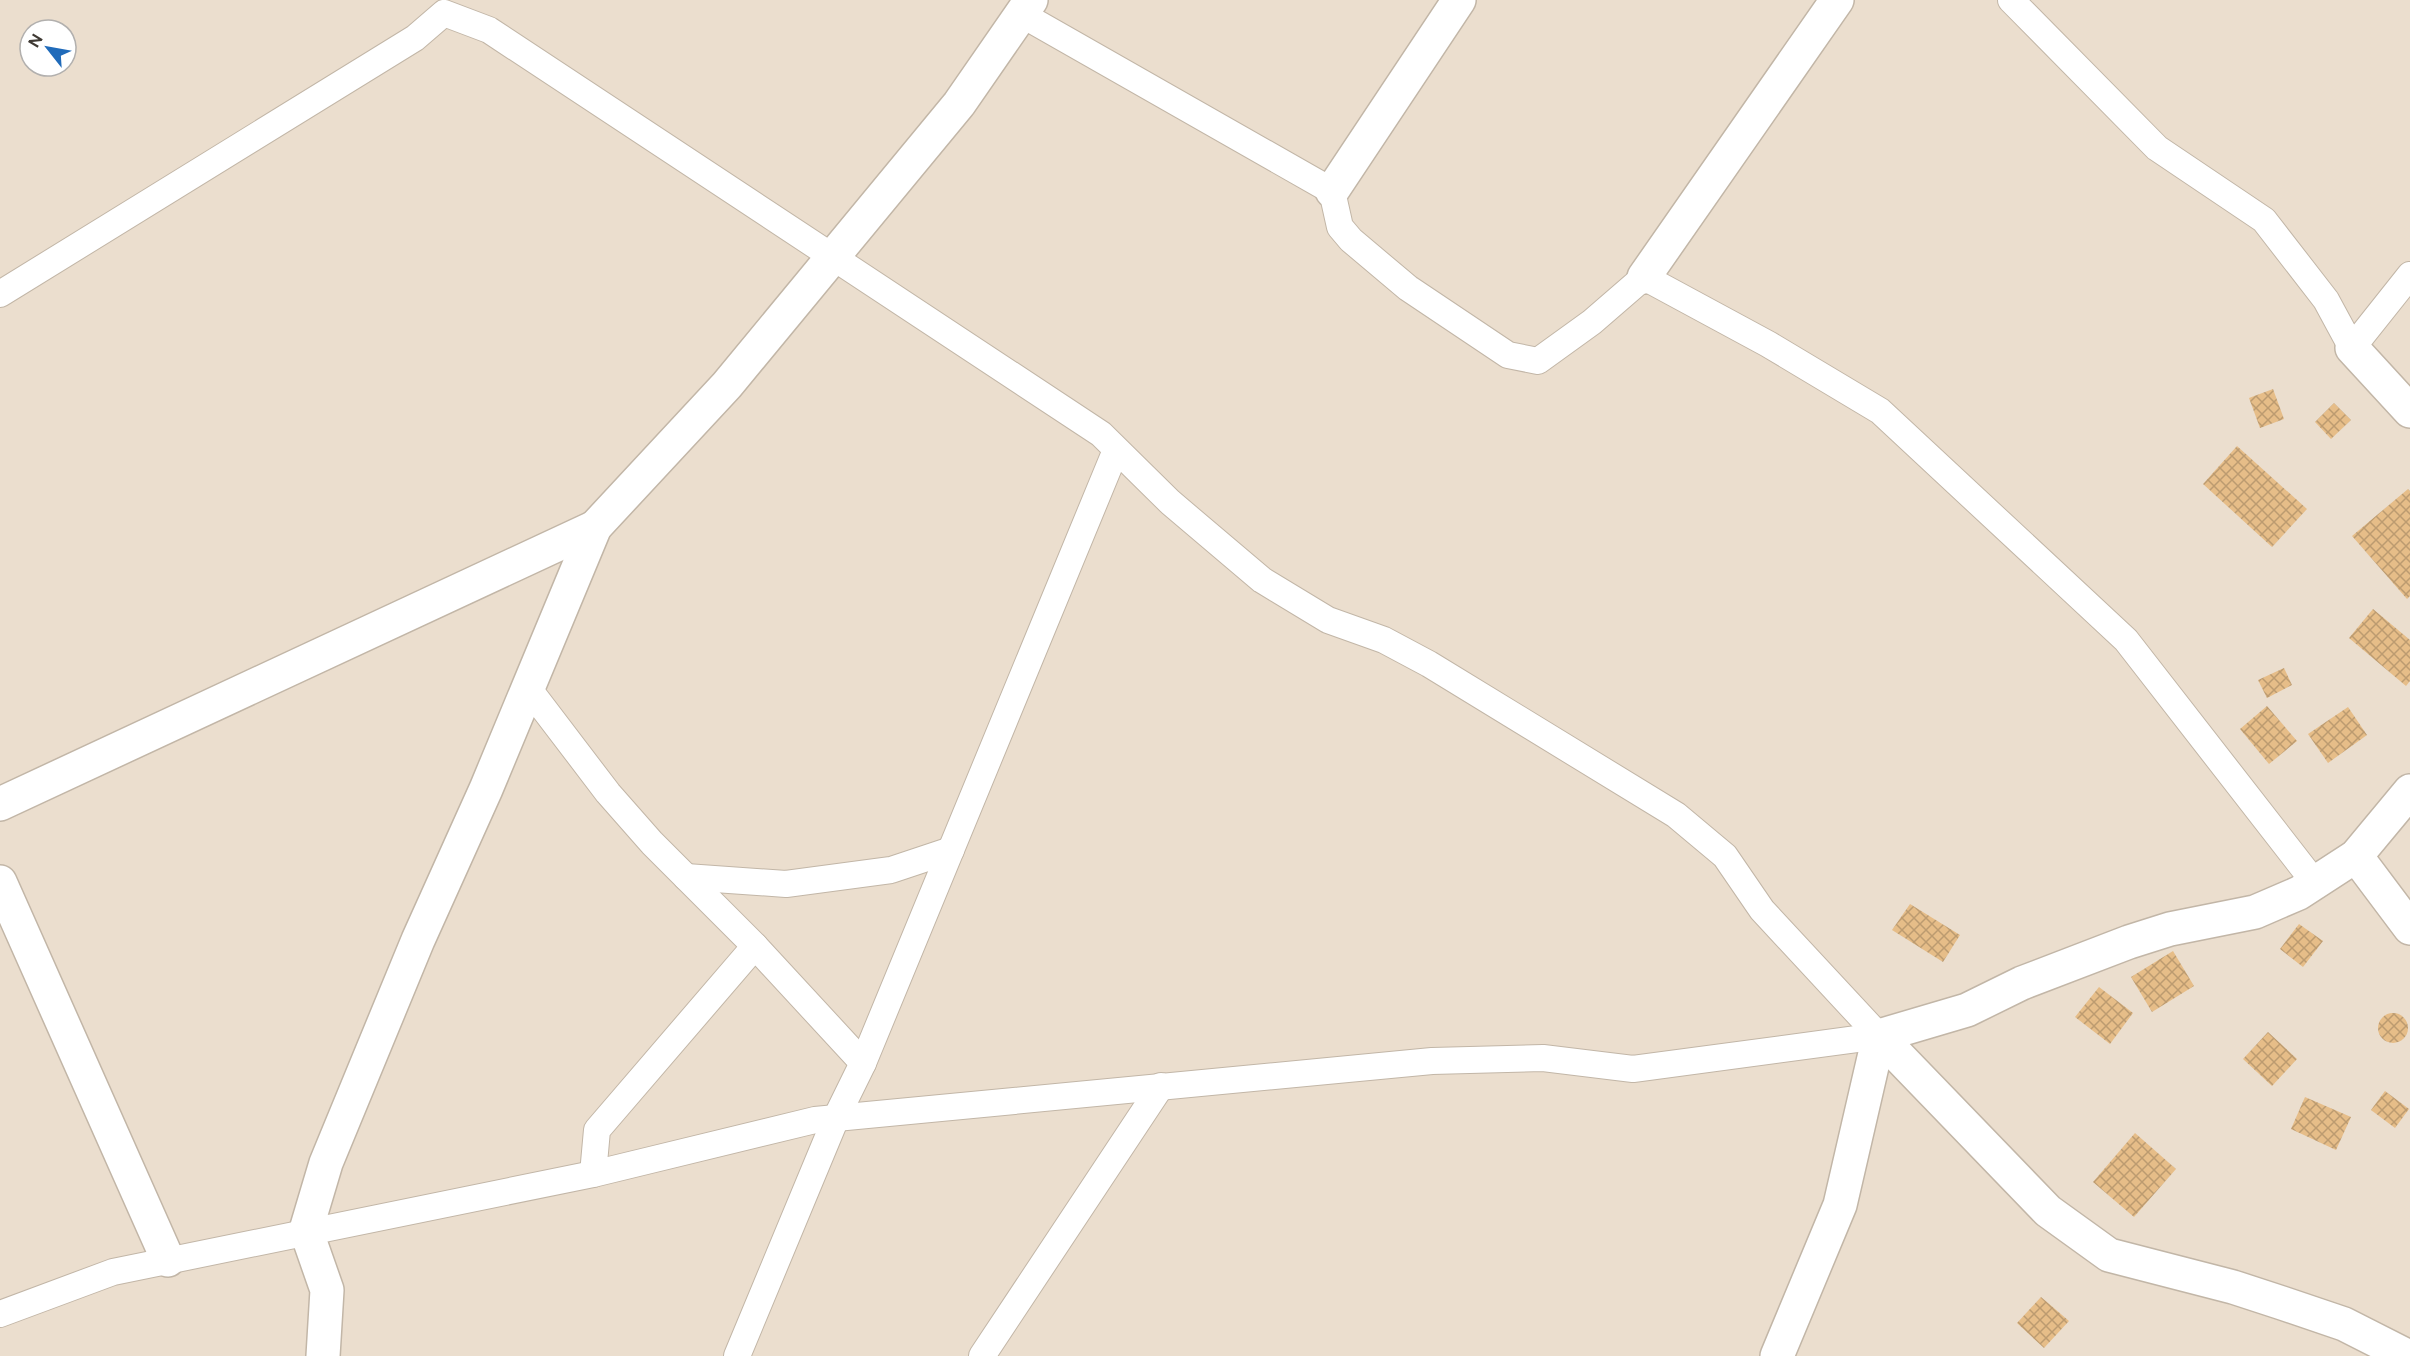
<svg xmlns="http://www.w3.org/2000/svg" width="2410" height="1356" viewBox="0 0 2410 1356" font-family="Figtree,sans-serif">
	<defs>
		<pattern id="building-cross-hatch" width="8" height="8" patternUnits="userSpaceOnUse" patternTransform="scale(1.5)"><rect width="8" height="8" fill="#e6bd88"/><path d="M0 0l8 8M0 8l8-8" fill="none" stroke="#bc9b70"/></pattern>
	</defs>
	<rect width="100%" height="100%" fill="#ebdece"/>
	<g fill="url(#building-cross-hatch)">
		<polygon points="2273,389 2284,419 2260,428 2249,398"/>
		<polygon points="2334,403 2351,420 2331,439 2315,422"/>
		<polygon points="2237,446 2307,509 2272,547 2203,484"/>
		<polygon points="2408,489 2410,491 2410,596 2407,599 2352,536"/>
		<polygon points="2373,609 2410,640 2410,681 2406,686 2349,638"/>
		<polygon points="2284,668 2292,685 2267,698 2258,680"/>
		<polygon points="2267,706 2297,741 2269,764 2240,729"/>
		<polygon points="2348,707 2367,735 2328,763 2308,734"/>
		<polygon points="1910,904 1960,935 1943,962 1892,930"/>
		<polygon points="2299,924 2323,941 2303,967 2280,949"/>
		<polygon points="2173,951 2194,986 2152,1012 2131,977"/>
		<polygon points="2099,987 2133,1013 2110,1044 2075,1017"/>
		<circle cx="2393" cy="1028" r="15"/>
		<polygon points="2268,1032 2297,1059 2272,1086 2243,1059"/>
		<polygon points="2385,1091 2409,1109 2395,1128 2371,1110"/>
		<polygon points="2305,1097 2351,1117 2336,1150 2291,1129"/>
		<polygon points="2135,1133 2176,1169 2134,1217 2093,1182"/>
		<polygon points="2041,1297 2069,1321 2044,1348 2017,1323"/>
	</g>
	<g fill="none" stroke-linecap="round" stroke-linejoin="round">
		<defs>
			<g id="service">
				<polyline points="2011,0 2157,148 2264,220 2326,300 2352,348 2410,275"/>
				<polyline points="1021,14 1332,191 1340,227 1351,240 1408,288 1508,355 1538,361 1592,322 1644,277 1768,344 1880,411 2126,640 2315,883"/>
				<polyline points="0,294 415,38 444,13 489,30 1101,434 1170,502 1262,580 1328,620 1384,640 1429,664 1676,815 1725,856 1762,910 1879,1036"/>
				<polyline points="528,688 608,793 652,843 755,946 863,1063"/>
				<polyline points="686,877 786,884 891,870 951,850"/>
				<polyline points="593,1174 597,1130 755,946"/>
				<polyline points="0,1314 113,1272 593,1174 815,1120 1432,1061 1543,1058 1633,1069 1879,1036"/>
				<polyline points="737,1356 836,1118 863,1063 1116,450"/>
				<polyline points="982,1356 1161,1086"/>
			</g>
			<g id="minor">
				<polyline points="1332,191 1459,0"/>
				<polyline points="1644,277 1837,0"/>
				<polyline points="2352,348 2410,411"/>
				<polyline points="0,804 595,527"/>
				<polyline points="2356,856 2410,928"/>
				<polyline points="0,882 168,1260"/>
				<polyline points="1879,1036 2048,1211 2109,1255 2233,1287 2282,1303 2344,1324 2407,1356"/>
				<polyline points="1879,1036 1967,1010 2022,983 2129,942 2170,929 2255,912 2299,893 2356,856 2410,791"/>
				<polyline points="323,1356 327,1290 306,1230 326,1163 418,940 486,789 595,527 727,385 959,104 1031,0"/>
				<polyline points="1777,1356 1840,1205 1879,1036"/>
			</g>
		</defs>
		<use href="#service" stroke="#c2b6a7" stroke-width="28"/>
		<use href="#minor" stroke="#c2b6a7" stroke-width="36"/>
		<use href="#service" stroke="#fff" stroke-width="26"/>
		<use href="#minor" stroke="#fff" stroke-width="33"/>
	</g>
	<g transform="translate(48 48) rotate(301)"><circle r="28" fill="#ffffff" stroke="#b2b0ae" stroke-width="1.5"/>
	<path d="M0-4.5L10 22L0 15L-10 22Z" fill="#206bba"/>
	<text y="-9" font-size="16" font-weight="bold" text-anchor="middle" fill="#3f3a34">N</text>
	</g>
</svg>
